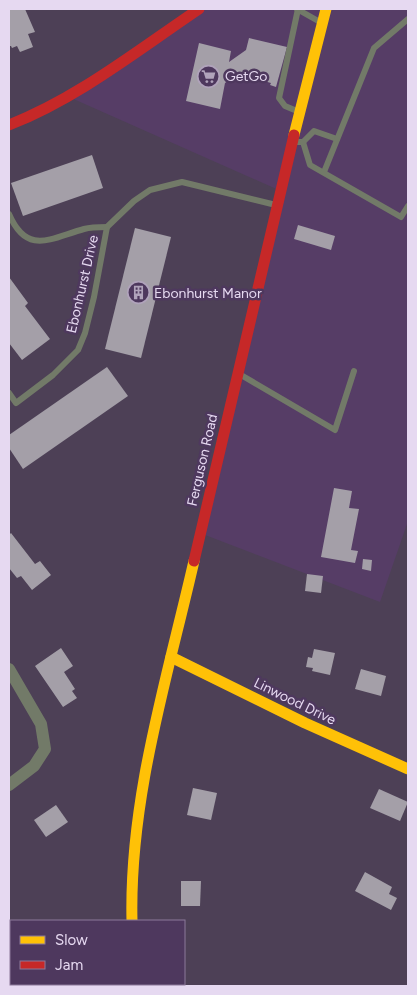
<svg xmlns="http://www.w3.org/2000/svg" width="417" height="995" viewBox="0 0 417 995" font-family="Figtree,sans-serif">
	<rect width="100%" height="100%" fill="#4d4056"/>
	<polygon fill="#563d66" points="199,9 408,9 408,521 380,602 200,533 281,191 69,97"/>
	<g fill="#a49fa8">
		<polygon points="9,9 25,9 35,32 28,34 33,47 20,52 17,46 12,48 11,46 9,46"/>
		<polygon points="249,38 287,47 276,87 270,85 271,83 238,74 225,83 220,109 186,101 199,43 231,51 229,62 246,50"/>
		<polygon points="92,155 103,188 23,216 11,183"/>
		<polygon points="298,225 335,236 331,250 294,239"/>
		<polygon points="135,228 171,237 141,358 105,349"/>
		<polygon points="9,277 28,303 25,306 50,339 22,360 9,343"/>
		<polygon points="107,367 128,396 23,469 9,448 9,435"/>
		<polygon points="334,488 352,491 349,508 359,509 351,550 358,551 355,563 321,557"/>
		<polygon points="11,533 35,564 40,561 51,575 32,590 21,576 17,578 9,568 9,535"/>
		<polygon points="363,559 372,560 371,571 362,569"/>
		<polygon points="307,574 323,576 321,593 305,591"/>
		<polygon points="61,648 73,666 64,672 75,689 72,691 77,698 63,707 35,666"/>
		<polygon points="314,649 335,653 330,675 312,671 313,668 306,667 308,657 312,658"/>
		<polygon points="361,669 386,676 381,696 355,689"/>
		<polygon points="193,788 217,793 211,820 187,815"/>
		<polygon points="379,789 408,802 400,821 370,808"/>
		<polygon points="56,805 68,822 46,837 34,820"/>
		<polygon points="365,872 392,887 389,894 397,898 391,910 355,891"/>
		<polygon points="181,881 201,881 200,906 181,906"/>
		<polygon points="11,938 11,960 9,956 9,940"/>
	</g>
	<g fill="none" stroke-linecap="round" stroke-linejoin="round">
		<g stroke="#727a68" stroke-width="6">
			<polyline points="297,9 320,22"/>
			<polyline points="297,111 285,106 279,98 298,9"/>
			<polyline points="294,142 303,142 310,165 401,217 408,206"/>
			<polyline points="303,142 314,131 337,139"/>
			<polyline points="324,172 374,48 408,19"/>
			<path d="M9,214C27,256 51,238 84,229C91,227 100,227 107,227"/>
			<polyline points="241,375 335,430 354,371"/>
			<polyline points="9,393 16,403 53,375 78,350 85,333 94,297 107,227 134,201 150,190 182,182 276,205"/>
		</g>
		<polyline stroke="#727a68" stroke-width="12" points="9,669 41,724 45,749 34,766 9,785"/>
		<g stroke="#ffc107" stroke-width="11">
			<polyline points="294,135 326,9"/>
			<polyline points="171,657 305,723 408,769"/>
			<path d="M132,921C129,799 167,679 194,561"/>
			<polyline points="144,984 145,986"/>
		</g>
		<g stroke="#c62828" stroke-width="11">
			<path d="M9,125C78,98 138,50 199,9"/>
			<polyline points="194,561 294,135"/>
		</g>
	</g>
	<defs>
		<symbol id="supermarket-ring" viewBox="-11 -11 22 22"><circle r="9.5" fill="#4e385e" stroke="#b0a3bb" stroke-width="1.5"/><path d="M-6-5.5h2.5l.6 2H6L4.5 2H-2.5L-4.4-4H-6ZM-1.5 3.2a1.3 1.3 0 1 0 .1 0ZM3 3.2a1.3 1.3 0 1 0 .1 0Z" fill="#b0a3bb"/></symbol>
		<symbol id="building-ring" viewBox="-11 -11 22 22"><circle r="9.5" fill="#4e385e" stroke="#b0a3bb" stroke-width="1.5"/><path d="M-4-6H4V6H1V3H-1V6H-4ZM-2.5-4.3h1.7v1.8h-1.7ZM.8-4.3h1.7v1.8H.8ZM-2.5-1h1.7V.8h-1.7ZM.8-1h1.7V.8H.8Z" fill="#b0a3bb"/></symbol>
	</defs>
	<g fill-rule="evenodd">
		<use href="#supermarket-ring" x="196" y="64" width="25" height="25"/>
		<use href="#building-ring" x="126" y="280" width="25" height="25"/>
	</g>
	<g text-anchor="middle" stroke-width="5" stroke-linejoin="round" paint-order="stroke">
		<g font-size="14" fill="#e6d9f1" stroke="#4e385e" text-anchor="start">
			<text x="225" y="81">GetGo</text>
			<text x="154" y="298">Ebonhurst Manor</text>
		</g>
		<g font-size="14" fill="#e6d9f1" stroke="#4e385e">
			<text transform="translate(82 284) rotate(-77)" y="5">Ebonhurst Drive</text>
			<text transform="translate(202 460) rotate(-77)" y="5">Ferguson Road</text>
			<text transform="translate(295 701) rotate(26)" y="5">Linwood Drive</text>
		</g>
	</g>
	<rect width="417" height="995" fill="none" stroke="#e6d9f1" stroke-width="20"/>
	<rect x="10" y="920" width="175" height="65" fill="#4e385e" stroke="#8b7899"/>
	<rect x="20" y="936" width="25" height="8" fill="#ffc107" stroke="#8b7899"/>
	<text x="55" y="945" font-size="15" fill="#e6d9f1">Slow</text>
	<rect x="20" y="961" width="25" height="8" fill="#c62828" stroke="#8b7899"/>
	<text x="55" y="970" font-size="15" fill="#e6d9f1">Jam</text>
</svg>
